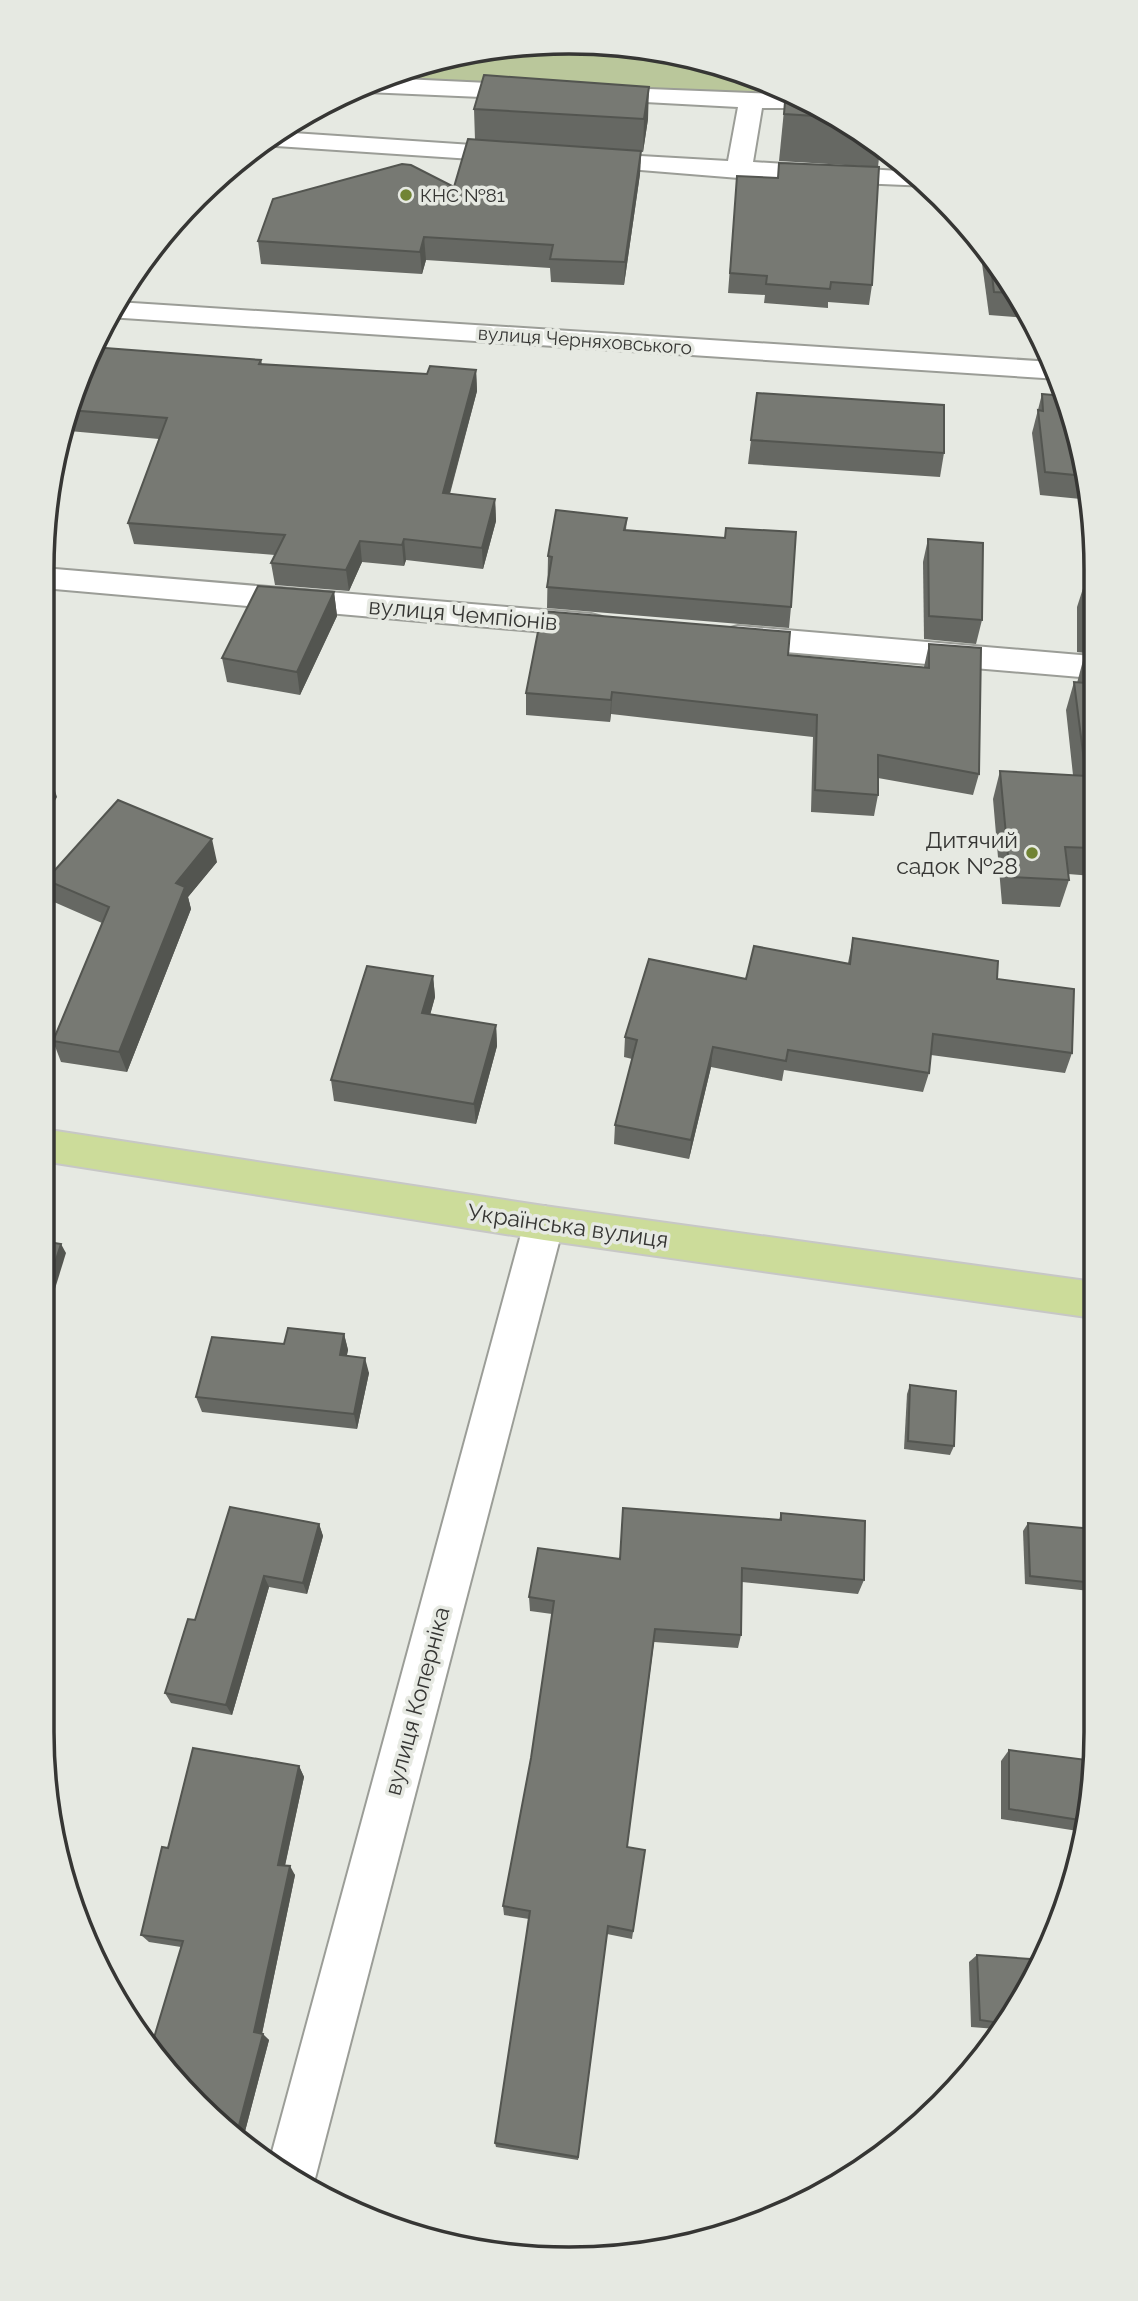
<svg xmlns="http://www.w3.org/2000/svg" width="1138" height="2301" viewBox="0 0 1138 2301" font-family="Raleway,sans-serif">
	<rect width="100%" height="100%" fill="#e6e9e2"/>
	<polygon fill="#bac79b" points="479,51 700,59 802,96 812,103 366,85 399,70"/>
	<polygon fill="#c7da94" points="603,43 700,59 479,51 500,47"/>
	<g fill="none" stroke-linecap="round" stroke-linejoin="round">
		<defs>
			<g id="minor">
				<polygon points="381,78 530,85 538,87 542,92 538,97 530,99 366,92 357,89"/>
				<polygon points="597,87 799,95 820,108 762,108 753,162 915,172 929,186 739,178 579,165 576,160 579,155 588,153 728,161 738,107 589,99 585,94 589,89"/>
				<polygon points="278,132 518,148 527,150 530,155 527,160 518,162 261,145"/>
				<polygon points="117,302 1053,362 1059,379 108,317"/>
				<polygon points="43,568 591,614 602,617 607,625 602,633 591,636 43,588"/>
				<polygon points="738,626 1092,656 1092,678 738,648 727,645 722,637 727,629"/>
				<polygon points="544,1206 558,1211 564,1223 312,2190 277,2170 269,2163 524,1223 530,1211"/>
			</g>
			<polygon id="major" points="43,1129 544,1206 1094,1282 1094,1318 544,1240 43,1161"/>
		</defs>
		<use href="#minor" stroke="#9b9d97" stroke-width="4"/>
		<use href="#major" stroke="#c7c7c6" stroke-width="4"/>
		<use href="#minor" fill="#fff" fill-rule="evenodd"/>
		<use href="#major" fill="#ccdc9a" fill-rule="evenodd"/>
	</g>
	<g fill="#666863">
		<polygon points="786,90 802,96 880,149 878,167 779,161"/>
		<polygon points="474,109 648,119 643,152 641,152 640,174 624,285 551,282 550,268 426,260 422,274 261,264 258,241 454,187 475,140"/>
		<polygon points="737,176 872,285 869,305 828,302 828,308 764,303 765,295 728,293"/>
		<polygon points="984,245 987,248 1027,318 989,315 981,256"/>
		<polygon points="92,347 261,360 262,364 427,374 476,370 477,391 450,494 495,499 496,521 483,569 406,560 404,566 362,562 349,591 275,585 271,563 275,555 134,544 128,523 159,439 69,431 60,433"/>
		<polygon points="1042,394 1064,396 1091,500 1040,495 1032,433"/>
		<polygon points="751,440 944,453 940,477 748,464"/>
		<polygon points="627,518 626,530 791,607 789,628 547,608 548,556"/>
		<polygon points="928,539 982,620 976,644 924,639 923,562"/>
		<polygon points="1086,579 1092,580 1093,876 1068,874 1069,880 1060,907 1002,904 993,799 1000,771 1073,775 1066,710 1074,682 1077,683 1085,653 1077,652 1077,607"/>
		<polygon points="334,592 337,616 300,695 227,682 222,658"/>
		<polygon points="929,644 979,774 973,795 878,778 878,795 874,816 811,812 813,737 611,714 610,722 526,715 526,693 788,655 924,667"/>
		<polygon points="217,862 188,897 191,909 127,1072 61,1062 53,1041 102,923 54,902 46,880"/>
		<polygon points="853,938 997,979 1072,1053 1065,1073 931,1055 929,1073 923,1092 784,1070 782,1081 711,1067 689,1159 614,1144 615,1125 632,1059 624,1057 625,1037 746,979 848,963"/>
		<polygon points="433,976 435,997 430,1014 496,1025 497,1046 476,1124 334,1101 331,1080"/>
		<polygon points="344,1334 348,1350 347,1355 369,1373 357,1429 202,1412 196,1397 284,1344"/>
		<polygon points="910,1385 954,1446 950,1455 904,1449 907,1394"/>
		<polygon points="781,1513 864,1580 858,1594 742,1582 741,1635 738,1648 654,1642 627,1847 645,1850 632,1939 607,1934 578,2160 496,2147 495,2143 529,1919 504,1915 503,1906 531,1758 552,1614 530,1611 529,1597 620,1559 779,1520"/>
		<polygon points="1028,1523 1094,1557 1094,1585 1090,1591 1025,1584 1023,1531"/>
		<polygon points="319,1524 323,1536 307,1594 269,1587 232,1715 171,1703 165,1693 195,1620"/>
		<polygon points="1009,1750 1095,1766 1084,1832 1001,1819 1001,1761"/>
		<polygon points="299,1766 304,1777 285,1866 295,1875 262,2034 269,2040 243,2139 151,2053 181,1947 149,1942 141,1935 168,1848"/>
		<polygon points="977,1955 1042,1965 996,2029 971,2027 969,1962"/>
	</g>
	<g fill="#535550">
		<polygon points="649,87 648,119 643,152 644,119"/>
		<polygon points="641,151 640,174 624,285 625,262"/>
		<polygon points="424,237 426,260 422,274 420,252"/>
		<polygon points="476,370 477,391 444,514 443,493"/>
		<polygon points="66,417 69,431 55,464 60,433"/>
		<polygon points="495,499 496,521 483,569 482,548"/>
		<polygon points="404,539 406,560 404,566 402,545"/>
		<polygon points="360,541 362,562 349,591 346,570"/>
		<polygon points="334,592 337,616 300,695 297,672"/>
		<polygon points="612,692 611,714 610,722 611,700"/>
		<polygon points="50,776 57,797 43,822 43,788"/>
		<polygon points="212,839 217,862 188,897 191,909 127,1072 119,1052 176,883"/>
		<polygon points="433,976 435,997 425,1034 422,1013"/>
		<polygon points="496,1025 497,1046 476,1124 474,1104"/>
		<polygon points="713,1047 711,1067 689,1159 691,1140"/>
		<polygon points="61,1244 66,1253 46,1318 42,1312 42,1303"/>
		<polygon points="344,1334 348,1350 343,1370 340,1355"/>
		<polygon points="365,1358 369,1373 357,1429 354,1414"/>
		<polygon points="319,1524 323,1536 307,1594 303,1583"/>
		<polygon points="264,1576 269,1587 232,1715 226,1705"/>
		<polygon points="299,1766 304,1777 283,1874 278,1865"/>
		<polygon points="290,1866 295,1875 261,2038 254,2032"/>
		<polygon points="263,2034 269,2040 243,2139 237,2133"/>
	</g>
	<g fill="#777973" stroke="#535550" stroke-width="2">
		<polygon points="484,75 649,87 644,119 474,109"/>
		<polygon points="786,90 802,96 832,117 784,114"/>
		<polygon points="468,139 641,151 625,262 550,259 553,245 424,237 420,252 258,241 273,199 402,164 411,165 454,187"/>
		<polygon points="779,163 879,167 872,285 831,282 830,289 766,284 767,276 730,273 737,176 778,178"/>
		<polygon points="989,251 1013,293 994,292"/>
		<polygon points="92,347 261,360 259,364 427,374 430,366 476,370 443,493 495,499 482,548 404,539 402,545 360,541 346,570 271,563 285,535 128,523 167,418 69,410"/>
		<polygon points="757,393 944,405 944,453 751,440"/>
		<polygon points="1042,394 1064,396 1085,476 1045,472 1038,410 1043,411"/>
		<polygon points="556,510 627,518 624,530 725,538 726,528 796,532 791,607 547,587 552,557 548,556"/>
		<polygon points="928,539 983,543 982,620 929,616"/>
		<polygon points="1086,579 1092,580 1092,625 1086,624"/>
		<polygon points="258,586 334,592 297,672 222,658"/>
		<polygon points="542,611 790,632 788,655 929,668 929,644 981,648 979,774 878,755 878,795 815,790 817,715 612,692 611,700 526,693"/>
		<polygon points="1086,651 1092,652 1092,848 1065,847 1069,880 1010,877 1000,771 1086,776 1074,682 1086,683"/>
		<polygon points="43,771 50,776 43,788"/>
		<polygon points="118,800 212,839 176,883 185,887 119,1052 53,1041 109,907 46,880"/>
		<polygon points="853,938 998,961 997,979 1074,989 1072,1053 933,1034 929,1073 788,1050 786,1061 713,1047 691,1140 615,1125 637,1040 625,1037 649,959 746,979 754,946 850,964"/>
		<polygon points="367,966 433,976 422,1013 496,1025 474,1104 331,1080"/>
		<polygon points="42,1241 61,1244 42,1303"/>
		<polygon points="288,1328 344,1334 340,1355 365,1358 354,1414 196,1397 212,1337 284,1344"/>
		<polygon points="910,1385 956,1391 954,1446 908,1441"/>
		<polygon points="230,1507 319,1524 303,1583 264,1576 226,1705 165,1693 188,1619 195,1620"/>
		<polygon points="623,1508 781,1520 781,1513 865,1521 864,1580 742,1568 741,1635 655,1629 627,1847 645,1850 633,1931 608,1926 578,2157 495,2143 530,1911 503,1906 531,1758 554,1601 529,1597 538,1548 620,1559"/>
		<polygon points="1028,1523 1093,1529 1094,1583 1030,1576"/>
		<polygon points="193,1748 299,1766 278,1865 290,1866 254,2032 263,2034 237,2133 150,2051 183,1941 141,1935 162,1847 168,1848"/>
		<polygon points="1009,1750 1095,1761 1086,1821 1009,1809"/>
		<polygon points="977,1955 1044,1960 1042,1965 1000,2023 980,2020"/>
	</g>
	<g fill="#718434" stroke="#e6e9e2" stroke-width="2.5">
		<circle cx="406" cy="195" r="7"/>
		<circle cx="1032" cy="853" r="7"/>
	</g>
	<g text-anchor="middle" stroke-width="7" stroke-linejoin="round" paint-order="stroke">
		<g font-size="19" fill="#363634" stroke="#e6e9e2" text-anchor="start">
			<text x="420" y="202">КНС №81</text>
		</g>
		<g font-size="19" fill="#363634" stroke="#e6e9e2">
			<text transform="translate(585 340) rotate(4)" y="7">вулиця Черняховського</text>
		</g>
		<g font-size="23" fill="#363634" stroke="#e6e9e2">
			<text transform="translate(463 614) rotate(5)" y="8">вулиця Чемпіонів</text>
			<text transform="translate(568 1226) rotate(8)" y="8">Українська вулиця</text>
			<text transform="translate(417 1701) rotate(-75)" y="8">вулиця Коперніка</text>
		</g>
		<g font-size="23" fill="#363634" stroke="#e6e9e2" text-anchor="end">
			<text x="1018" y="848">Дитячий<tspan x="1018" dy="26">садок №28</tspan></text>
		</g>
	</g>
	<path d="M0 0H1138V2301H0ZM569 54H569A515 515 0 0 1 1084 569V1732A515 515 0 0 1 569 2247H569A515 515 0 0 1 54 1732V569A515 515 0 0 1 569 54Z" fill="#e6e9e2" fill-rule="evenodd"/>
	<path fill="none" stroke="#363634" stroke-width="3.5" d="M569 54H569A515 515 0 0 1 1084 569V1732A515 515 0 0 1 569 2247H569A515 515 0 0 1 54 1732V569A515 515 0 0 1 569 54Z"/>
</svg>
